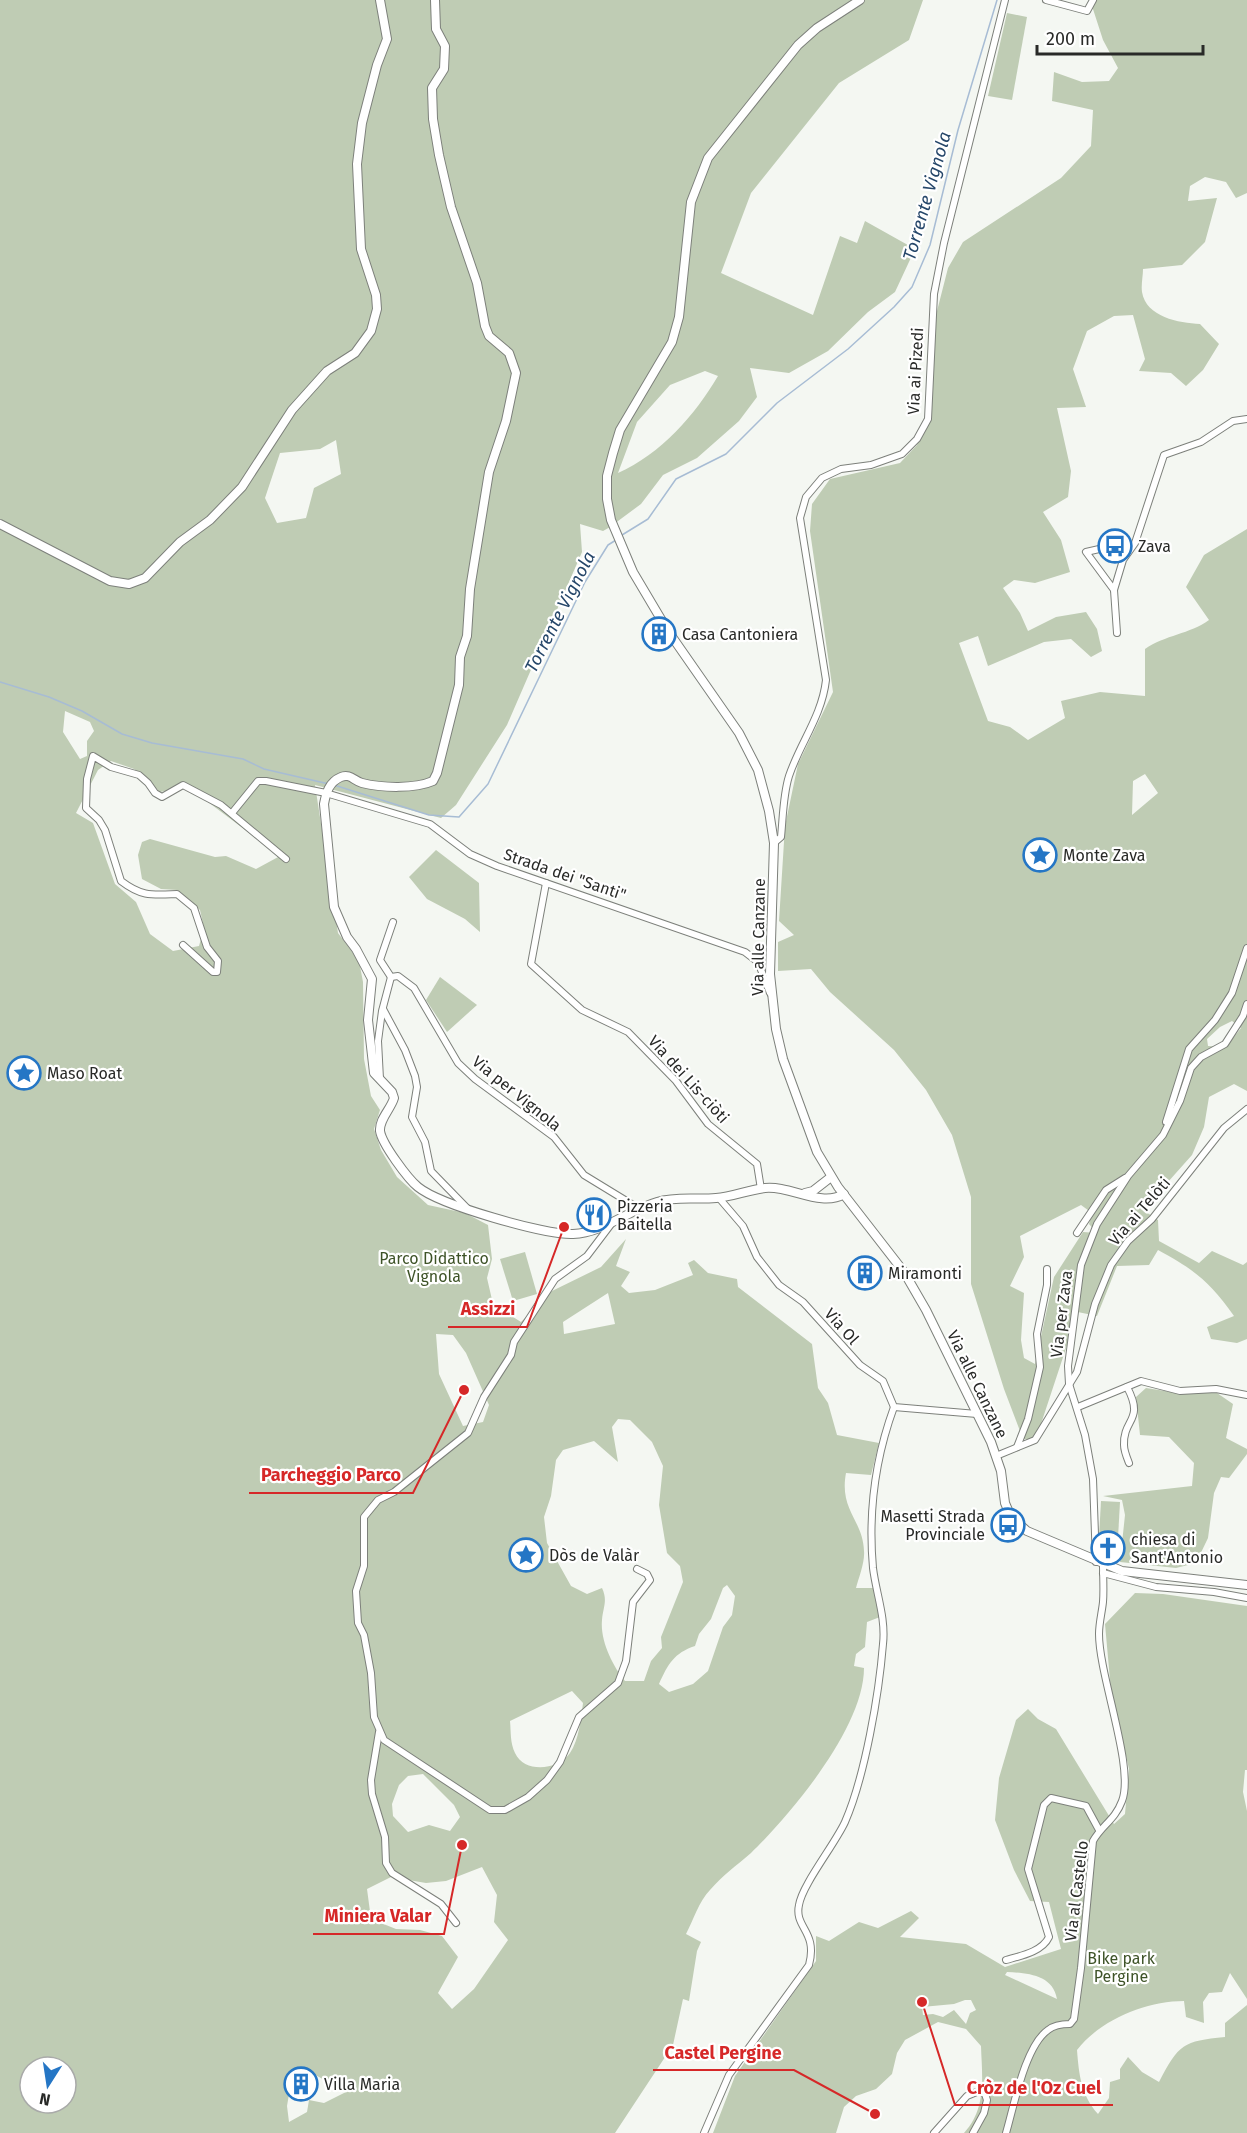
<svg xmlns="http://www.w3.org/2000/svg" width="1247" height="2133" viewBox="0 0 1247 2133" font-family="'Fira Sans',sans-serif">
	<rect width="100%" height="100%" fill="#f4f7f2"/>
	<g fill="#bfccb4" fill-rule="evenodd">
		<path d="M0,0H857L816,27L696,179L677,317L671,341L628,411L605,476L612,526L603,531L580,524L582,552L507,725L456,805L441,818L315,785L338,933L359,961L363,982L364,1059L371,1096L380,1110L374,1129L381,1150L397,1177L428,1205L465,1213L488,1225L492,1259L487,1278L493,1304L521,1322L552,1291L601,1267L626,1239L616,1266L630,1272L621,1286L629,1293L655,1290L693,1275L688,1263L694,1260L708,1273L737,1279L738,1287L812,1344L818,1388L828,1403L837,1435L879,1443L871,1475L846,1473C839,1510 863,1520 864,1551C865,1562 859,1577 856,1588H876L880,1617L867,1622L865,1647L856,1654L854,1666L864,1668C864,1727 792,1813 751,1853C737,1865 722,1876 710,1890C699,1901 693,1921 686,1934L701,1942L697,1951L689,2001L683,1999L673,2045L615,2133H0ZM336,440L341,474L314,488L306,518L277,523L265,498L280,453L320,449ZM65,711L90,722L94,731L87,741V756L80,759L63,732ZM111,761L134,769L160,792L188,787L280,856L256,869L226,856L215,857L150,839L142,842L138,855L142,879L161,889L177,890L200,910L204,928L199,946L173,951L150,934L136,902L115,884L93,823L76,813L98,770ZM608,1293L615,1324L564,1334L563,1322ZM436,1334L453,1335L466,1353L489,1405L483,1422L463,1426L439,1374ZM618,1419L630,1420L652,1442L663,1466L659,1505L667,1553L680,1566L683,1582L661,1637L662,1648L651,1661L644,1681H625C613,1666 600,1641 602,1620C603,1607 608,1601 602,1588L587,1594L571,1586L547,1543L544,1517L551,1496L556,1460L563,1450L594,1441L618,1462L612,1427ZM727,1585L735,1596L732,1615L723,1627L708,1671L693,1684L669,1692L659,1684C668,1664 674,1653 695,1646L699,1634L711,1619L723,1588ZM572,1691L583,1703C581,1718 579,1740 570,1753C558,1770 525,1774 515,1753C510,1743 511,1732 510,1721ZM423,1774L454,1805L460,1817L450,1831L429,1825L408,1832L393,1816L392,1804L399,1785L408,1776ZM482,1867L497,1895L494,1922L508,1940L474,1989L452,2009L438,1993L458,1957L442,1936L420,1930L396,1929L371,1919L367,1889L391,1877L426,1883L446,1881ZM30,2067H66V2103H30ZM293,2070L310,2072L346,2092L324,2103L309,2100L307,2112L289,2122L287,2106Z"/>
		<path d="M862,0H923L909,40L839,83L751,193L721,273L813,315L840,236L857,243L865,221L915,249L895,292L868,312L828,351L789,373L750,368L757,397L739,421L697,458L663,475L641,504L614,524L608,477L621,431L674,342L693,202L710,159L799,46ZM705,371L718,376C695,415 661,454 618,473L637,422L670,385Z"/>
		<path d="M1095,0H1247V193L1236,198L1226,182L1205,177L1190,186L1188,201L1217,198L1205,242L1182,265L1143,269C1143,276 1141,285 1142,292C1146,317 1179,323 1200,324L1219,344L1203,370L1186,386L1171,373L1139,371L1145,359L1133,315L1114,316L1087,331L1073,369L1086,407L1057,408L1071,471L1068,497L1043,512L1061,540L1070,572L1035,583L1014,580L1003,588L1020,613L1028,631L1056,617L1086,612L1097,629L1102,651L1091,657L1071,639L1044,642L988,666L978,636L959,643L988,721L1010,727L1028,740L1065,718L1061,701L1100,692L1145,696V649C1165,635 1190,634 1209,620L1186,587L1204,555L1247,529V1091L1234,1084L1209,1097L1204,1127L1192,1155L1143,1210L1158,1220L1159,1241L1199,1263L1212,1251L1243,1265L1247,1262V1339L1237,1343L1211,1339L1207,1327L1234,1316C1210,1282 1195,1270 1158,1250L1149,1265L1117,1266L1097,1316L1073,1311L1072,1330L1036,1439H1023L1004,1389L971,1284V1197L952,1135L926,1090L894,1050L830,992L811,969L778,971V942L794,935L779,921L785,826L798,764L833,692L810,531L812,504L830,479L900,463L917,445L930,407L936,315L948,268L963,242L1061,178L1091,146L1093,110L1052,101L1054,72L1082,82L1109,81L1118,68L1103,40L1092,6ZM1145,774L1158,793L1132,815L1133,781ZM1232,1021L1241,1028L1226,1047L1208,1046L1207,1039L1220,1027ZM1081,1205L1092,1213L1089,1224L1097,1233L1083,1232L1054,1277L1035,1364L1024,1358L1021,1340L1024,1293L1010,1286L1024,1257L1020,1236Z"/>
		<polygon points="1007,13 1027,17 1012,100 988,96"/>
		<polygon points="436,850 479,883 480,932 465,919 427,899 409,877"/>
		<polygon points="440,977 477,1005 447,1032 426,1000"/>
		<polygon points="525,1252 537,1294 513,1301 500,1259"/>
		<polygon points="1146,1388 1178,1393 1217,1393 1233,1404 1226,1438 1247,1449 1247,1454 1229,1478 1221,1477 1214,1493 1208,1538 1196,1563 1176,1568 1120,1562 1125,1515 1122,1500 1103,1496 1192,1486 1194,1463 1169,1437 1140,1435 1136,1397"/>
		<polygon points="1101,1501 1120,1502 1118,1538 1099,1537"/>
		<path d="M1135,1593L1163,1594L1247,1606V1770H1245L1243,1792L1247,1811V1999L1230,1973L1222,1992L1209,1993L1203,2002L1204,2023L1186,2017L1184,2001C1146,2001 1100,2020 1077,2050C1079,2075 1081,2095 1098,2114L1109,2098L1110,2082L1120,2079V2069L1128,2057L1142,2072L1159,2082C1179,2044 1183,2041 1225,2037V2023L1247,2005V2133H964C987,2108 982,2077 981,2046L966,2029L938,2022L905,2040L897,2053L892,2074L876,2089L856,2096L844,2107L836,2133H713L735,2076L816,1961V1936L829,1941L859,1922L878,1928L911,1911L919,1918L900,1937L966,1944L1005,1967L1061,1949L1049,1902L1030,1901L1014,1870L995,1820L999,1778L1016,1720L1028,1709L1038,1719L1056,1729L1114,1824L1125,1814L1129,1769L1111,1691L1105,1624ZM1007,1972C1028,1973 1053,1975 1057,1999L1005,1975ZM965,2000H971L976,2010L970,2013L966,2024L954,2010L943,2017L933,2014L923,2015L922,2007L954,2004Z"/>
	</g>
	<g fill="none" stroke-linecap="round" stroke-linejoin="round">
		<g stroke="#a7bcd4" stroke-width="1.5">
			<polyline points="622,535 648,519 676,479 726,454 777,403 848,349 894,307 912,287 930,245 958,130 997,0"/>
			<polyline points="0,682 49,697 82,711 122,734 152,743 243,759 264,769 329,784"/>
			<polyline points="334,785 429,815 459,817 488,784 585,582 608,545 616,540"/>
		</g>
		<defs>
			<g id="minor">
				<polyline points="1046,0 1087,11 1093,0"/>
				<polyline points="1114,590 1123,560 1135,543 1164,455 1201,442 1233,421 1247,419"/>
				<polyline points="1117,633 1114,590 1086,552 1108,547 1126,554"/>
				<polyline points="232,813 258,781 266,781 326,793 430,824 470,854 497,866 745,952 758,962 770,993"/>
				<path d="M774,843L781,837C783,818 783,795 789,776C800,743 822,716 826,680L800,518L806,497L822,478L841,469L871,465L902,454L917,439L928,419L934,294L944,243L1005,0"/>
				<polyline points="546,883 531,964 582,1010 628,1032 676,1081 708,1124 757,1164 761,1189"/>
				<polyline points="393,922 380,960 391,977 398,976 414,988 458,1063 475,1079 554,1137 584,1175 638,1208"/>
				<path d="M183,945L213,972H217L218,961L207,947L194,908L177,894C152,895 142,897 121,881L105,830L99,820L86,808L87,779L93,756L111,767L139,775L148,783L155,793L162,797L183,785L221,805L286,859"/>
				<polyline points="383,1009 405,1050 415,1076 417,1087 412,1117 425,1142 431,1171 468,1209"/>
				<polyline points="380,1079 378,1041 382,1011 391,977"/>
				<polyline points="1166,1122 1189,1049 1215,1020 1232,993 1247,948"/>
				<polyline points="719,1198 743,1226 757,1257 779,1285 803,1302 860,1365 883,1381 894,1407 977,1414"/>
				<polyline points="612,1223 587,1256 555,1279 514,1342 511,1355 484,1397 468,1433 394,1492 378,1500 364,1517 364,1566 356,1591 358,1623 364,1635 371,1673 374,1717 384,1740 490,1810 505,1810 528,1797 547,1780 560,1762 579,1717 618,1683 626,1661 633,1602 650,1580 647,1574 637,1569"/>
				<polyline points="1077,1233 1106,1190 1125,1178"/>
				<path d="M1127,1387C1145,1421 1123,1418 1124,1445C1124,1451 1127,1458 1129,1463"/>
				<polyline points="1078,1407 1141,1381 1180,1391 1216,1389 1247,1395"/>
				<polyline points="1017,1447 1028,1419 1040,1367 1037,1334 1047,1285 1047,1269"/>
				<polyline points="996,1456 1035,1440 1077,1372 1095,1304 1111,1265 1128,1241 1152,1219 1224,1128 1247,1109"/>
				<polyline points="1096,1562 1093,1479 1085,1435 1069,1384 1068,1366 1081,1265 1097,1224 1128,1176 1163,1135 1180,1101 1191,1068 1201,1057 1225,1044 1243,1016 1247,1004"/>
				<polyline points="1103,1573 1156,1587 1214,1592 1247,1598"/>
				<polyline points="379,1732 371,1780 372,1794 385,1837 386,1863 392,1873 441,1904 456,1923"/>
				<path d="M1006,1960C1020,1956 1042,1952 1049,1937L1028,1869L1044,1805L1051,1798L1086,1806L1099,1830"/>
				<path d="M704,2133L729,2075L809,1965C818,1931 794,1928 799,1905C802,1885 835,1844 845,1822C865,1776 879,1694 883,1644C886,1618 876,1593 873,1568C868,1512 875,1459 894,1407"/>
				<polyline points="934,2133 967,2096 979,2091 985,2094 987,2100 984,2113 973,2133"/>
				<path d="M1006,2133C1014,2106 1025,2046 1048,2030C1054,2025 1063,2024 1070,2024L1074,2019L1081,1968L1093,1841C1102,1825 1115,1820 1122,1801C1135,1768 1099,1676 1099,1634C1099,1623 1102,1612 1103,1602C1104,1590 1103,1577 1103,1565"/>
			</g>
			<g id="tertiary">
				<path d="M435,0L436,29L445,46L444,69L432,88L433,119L439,155L451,207L477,283L485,326L489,336L509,353L516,373L506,421L489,472L470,589L467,636L460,657L459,685L437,773L433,781C415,789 382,788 362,783C354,781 350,773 341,777C329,782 326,793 324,804L334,907L347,937L356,949L372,979L368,1020L374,1073L392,1092L394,1098C391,1109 379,1119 380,1131C382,1144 408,1179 418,1187C440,1205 545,1235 573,1234C603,1233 629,1210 657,1202C677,1196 696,1200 716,1198C732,1197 748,1190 765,1188C790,1185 821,1208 844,1194"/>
				<polyline points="0,524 110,581 129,584 145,578 180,542 210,520 242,487 292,410 327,371 355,353 371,331 377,309 376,295 361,249 357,164 362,123 377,65 387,39 380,0"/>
				<polyline points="805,1193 813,1191 831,1177"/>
			</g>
			<polyline id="secondary" points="860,0 817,28 798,45 708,158 691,202 679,317 672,342 620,430 613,453 607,476 607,499 611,520 633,572 668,631 739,733 758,770 769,811 774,843 770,974 776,1029 783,1059 817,1152 838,1187 904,1272 926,1310 991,1442 1001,1471 1005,1503 1011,1517 1027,1531 1122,1571 1247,1585"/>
		</defs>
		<use href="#minor" stroke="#7d807b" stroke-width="8"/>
		<use href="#tertiary" stroke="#7d807b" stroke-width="10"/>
		<use href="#secondary" stroke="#7d807b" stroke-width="10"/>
		<use href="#minor" stroke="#fff" stroke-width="6"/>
		<use href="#tertiary" stroke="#fff" stroke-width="8"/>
		<use href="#secondary" stroke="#fff" stroke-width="8"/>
	</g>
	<defs>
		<symbol id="bus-ring" viewBox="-11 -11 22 22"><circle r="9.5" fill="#fff" stroke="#2576c5" stroke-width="1.5"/><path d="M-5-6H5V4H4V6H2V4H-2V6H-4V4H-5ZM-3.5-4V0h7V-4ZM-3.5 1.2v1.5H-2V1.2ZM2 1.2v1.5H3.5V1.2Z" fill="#2576c5"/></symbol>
		<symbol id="building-ring" viewBox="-11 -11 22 22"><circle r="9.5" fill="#fff" stroke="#2576c5" stroke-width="1.5"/><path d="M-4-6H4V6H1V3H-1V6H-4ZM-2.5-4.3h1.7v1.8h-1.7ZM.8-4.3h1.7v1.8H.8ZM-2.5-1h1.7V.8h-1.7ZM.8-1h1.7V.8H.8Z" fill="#2576c5"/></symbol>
		<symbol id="sight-ring" viewBox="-11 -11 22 22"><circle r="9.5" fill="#fff" stroke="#2576c5" stroke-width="1.5"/><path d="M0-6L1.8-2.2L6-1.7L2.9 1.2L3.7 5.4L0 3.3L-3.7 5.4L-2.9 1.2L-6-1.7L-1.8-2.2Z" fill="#2576c5"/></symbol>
		<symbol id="restaurant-ring" viewBox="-11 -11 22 22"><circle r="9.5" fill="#fff" stroke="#2576c5" stroke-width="1.5"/><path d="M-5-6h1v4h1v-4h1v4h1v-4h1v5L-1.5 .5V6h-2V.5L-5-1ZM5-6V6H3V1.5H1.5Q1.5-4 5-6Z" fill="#2576c5"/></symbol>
		<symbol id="church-ring" viewBox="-11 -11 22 22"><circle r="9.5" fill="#fff" stroke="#2576c5" stroke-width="1.5"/><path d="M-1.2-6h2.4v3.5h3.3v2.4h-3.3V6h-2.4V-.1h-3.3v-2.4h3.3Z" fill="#2576c5"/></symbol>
	</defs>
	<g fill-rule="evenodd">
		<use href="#bus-ring" x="1096" y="527" width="38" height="38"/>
		<use href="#building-ring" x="640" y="615" width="38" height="38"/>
		<use href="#sight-ring" x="1021" y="836" width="38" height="38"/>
		<use href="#sight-ring" x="5" y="1054" width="38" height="38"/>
		<use href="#restaurant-ring" x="575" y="1196" width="38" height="38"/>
		<use href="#building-ring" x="846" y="1254" width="38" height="38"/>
		<use href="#bus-ring" x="989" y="1506" width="38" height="38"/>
		<use href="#church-ring" x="1089" y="1529" width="38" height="38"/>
		<use href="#sight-ring" x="507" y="1536" width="38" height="38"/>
		<use href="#building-ring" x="282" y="2065" width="38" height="38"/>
	</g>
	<g text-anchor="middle" stroke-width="4.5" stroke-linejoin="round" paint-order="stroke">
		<g font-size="16" fill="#292a28" stroke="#fff">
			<text transform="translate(915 371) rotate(-87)" y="6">Via ai Pizedi</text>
			<text transform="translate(565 874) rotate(19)" y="6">Strada dei "Santi"</text>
			<text transform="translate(758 937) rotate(-89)" y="6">Via alle Canzane</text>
			<text transform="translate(689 1079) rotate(48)" y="6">Via dei Lis-ciòti</text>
			<text transform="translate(517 1093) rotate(39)" y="6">Via per Vignola</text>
			<text transform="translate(1139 1211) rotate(-49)" y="6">Via ai Telòti</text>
			<text transform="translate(1061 1314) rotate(-83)" y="6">Via per Zava</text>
			<text transform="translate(842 1326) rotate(48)" y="6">Via Ol</text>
			<text transform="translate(978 1384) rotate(64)" y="6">Via alle Canzane</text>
			<text transform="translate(1076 1891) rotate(-83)" y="6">Via al Castello</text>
		</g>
		<g font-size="16" fill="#292a28" stroke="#fff" text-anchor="start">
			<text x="1138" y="552">Zava</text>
			<text x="682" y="640">Casa Cantoniera</text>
			<text x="1063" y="861">Monte Zava</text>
			<text x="47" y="1079">Maso Roat</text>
			<text x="617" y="1212">Pizzeria<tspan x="617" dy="18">Baitella</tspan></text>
			<text x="888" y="1279">Miramonti</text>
			<text x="985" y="1522" text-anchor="end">Masetti Strada<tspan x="985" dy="18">Provinciale</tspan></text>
			<text x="1131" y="1545">chiesa di<tspan x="1131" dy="18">Sant'Antonio</tspan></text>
			<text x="549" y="1561">Dòs de Valàr</text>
			<text x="324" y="2090">Villa Maria</text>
		</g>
		<g font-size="16" fill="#3e5328" stroke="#fff">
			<text x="434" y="1264">Parco Didattico<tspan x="434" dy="18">Vignola</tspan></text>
			<text x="1121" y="1964">Bike park<tspan x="1121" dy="18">Pergine</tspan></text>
		</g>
		<g font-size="18" font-style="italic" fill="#26476a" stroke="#fff">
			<text transform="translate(927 196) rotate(-74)" y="6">Torrente Vignola</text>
			<text transform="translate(560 612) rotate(-63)" y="6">Torrente Vignola</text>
		</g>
	</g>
	<path fill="none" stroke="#d62828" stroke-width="2" d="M564 1227L527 1327H448M464 1390L413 1493H249M462 1845L444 1934H313M875 2114L794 2070H653M922 2002L955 2105H1113"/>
	<g fill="#d62828" stroke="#fff" stroke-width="2">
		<circle cx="564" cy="1227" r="6"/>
		<circle cx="464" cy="1390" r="6"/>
		<circle cx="462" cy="1845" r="6"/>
		<circle cx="875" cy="2114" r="6"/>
		<circle cx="922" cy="2002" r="6"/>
	</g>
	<g font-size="18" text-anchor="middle" font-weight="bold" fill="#d62828" stroke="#fff" stroke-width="4.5" stroke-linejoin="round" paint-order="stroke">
		<text x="488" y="1315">Assizzi</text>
		<text x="331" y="1481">Parcheggio Parco</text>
		<text x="378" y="1922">Miniera Valar</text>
		<text x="723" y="2059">Castel Pergine</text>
		<text x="1034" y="2094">Cròz de l'Oz Cuel</text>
	</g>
	<g transform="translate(48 2085) rotate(192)"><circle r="28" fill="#ffffff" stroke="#a9aaa9" stroke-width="1.5"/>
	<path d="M0-4.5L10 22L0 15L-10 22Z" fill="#2576c5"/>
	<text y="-9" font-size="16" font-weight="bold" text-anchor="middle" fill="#292a28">N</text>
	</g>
	<path d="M1037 45v9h166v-9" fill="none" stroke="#292a28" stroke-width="3"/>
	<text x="1046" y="45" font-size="18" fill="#292a28" stroke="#ffffff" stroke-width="4.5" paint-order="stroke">200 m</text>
</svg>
